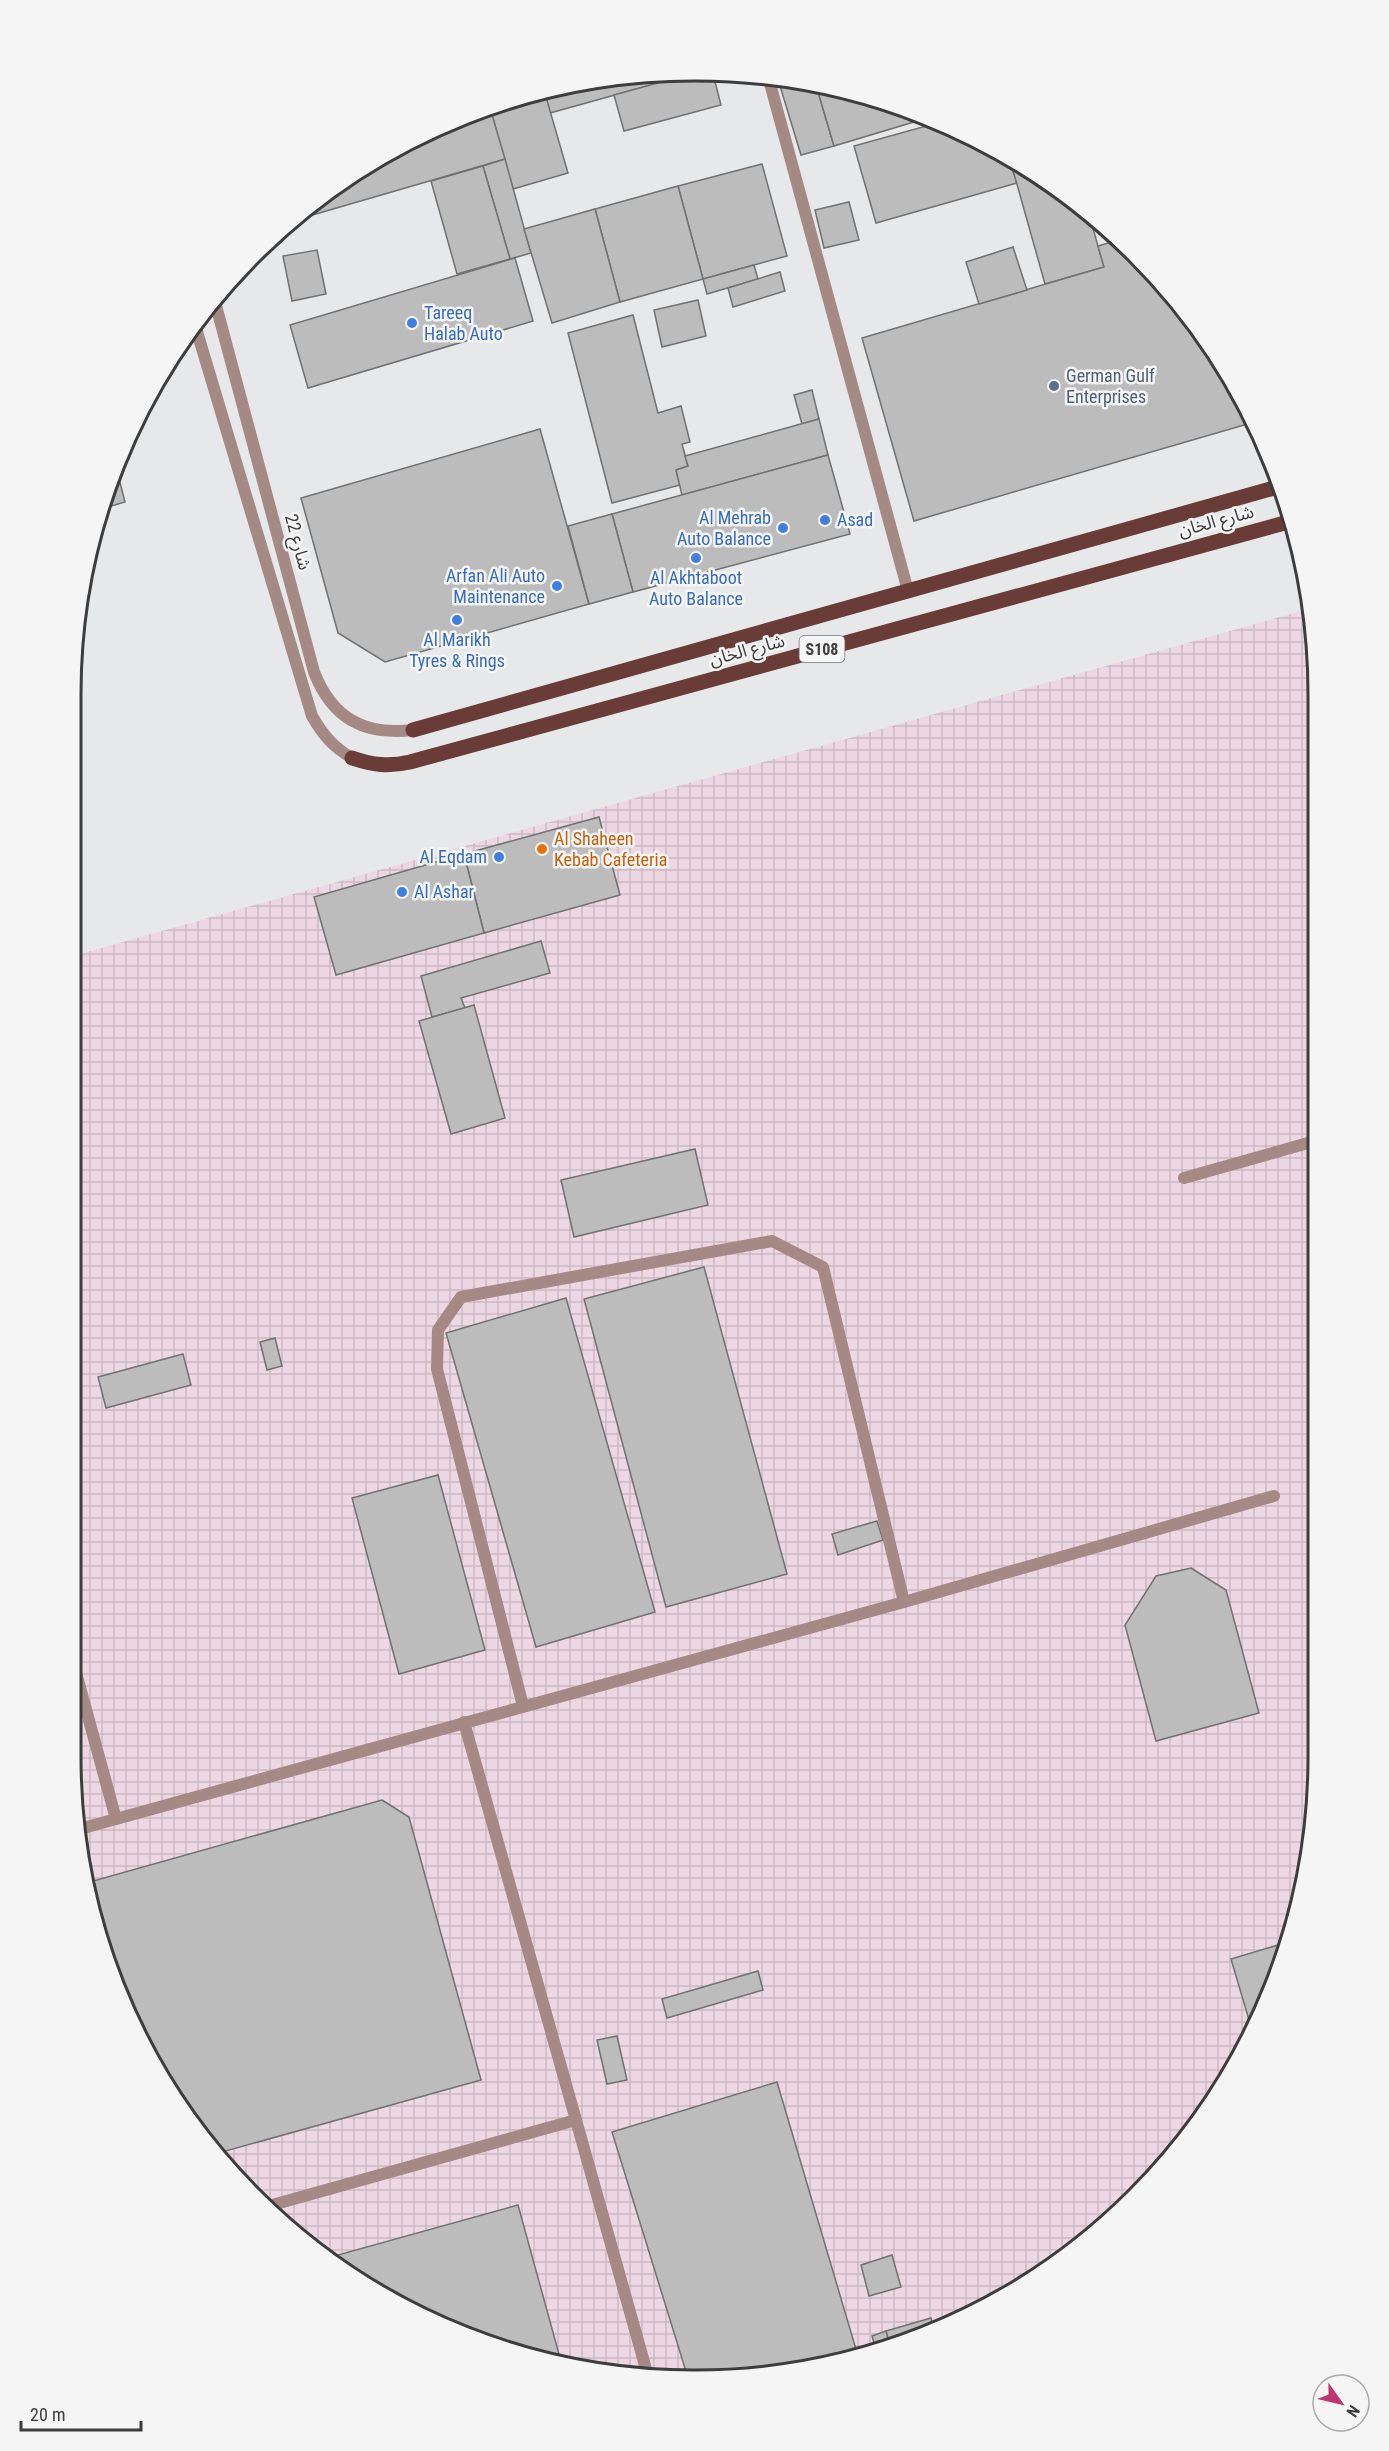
<svg xmlns="http://www.w3.org/2000/svg" width="1389" height="2451" viewBox="0 0 1389 2451" font-family="'Roboto Condensed','Noto Sans Arabic',sans-serif">
	<defs>
		<pattern id="industrial-grid" width="8" height="8" patternUnits="userSpaceOnUse" patternTransform="scale(1.5)"><rect width="8" height="8" fill="#edd7e3"/><path d="M0 4h8M4 0v8" fill="none" stroke="#ccb9c4"/></pattern>
	</defs>
	<rect width="100%" height="100%" fill="#e7e8e9"/>
	<polygon fill="url(#industrial-grid)" points="1312,608 1317,1797 1285,1957 1235,2069 1164,2168 1106,2226 1007,2297 933,2333 817,2368 735,2379 613,2375 533,2359 419,2316 348,2275 254,2198 199,2136 135,2033 104,1957 76,1838 73,956"/>
	<g fill="#bcbcbd" stroke="#717172" stroke-width="1.5">
		<polygon points="654,72 694,73 550,113 544,90"/>
		<polygon points="694,73 713,74 721,105 624,131 614,95"/>
		<polygon points="777,76 816,85 834,146 801,155"/>
		<polygon points="816,85 895,104 927,118 834,146"/>
		<polygon points="544,90 568,173 513,189 490,108 533,92"/>
		<polygon points="490,108 505,159 309,216 306,207 315,199 419,135"/>
		<polygon points="937,123 1007,154 1017,183 876,223 854,146"/>
		<polygon points="1009,156 1090,218 1104,267 1045,284"/>
		<polygon points="505,159 531,253 510,259 483,166"/>
		<polygon points="762,164 787,256 703,279 678,186"/>
		<polygon points="483,166 510,259 457,274 431,181"/>
		<polygon points="678,186 703,279 620,302 595,209"/>
		<polygon points="849,202 859,240 824,248 815,210"/>
		<polygon points="595,209 620,302 552,323 524,229"/>
		<polygon points="1118,240 1135,253 1214,348 1251,423 914,521 862,338 1104,267 1098,246"/>
		<polygon points="1013,247 1027,290 979,304 966,262"/>
		<polygon points="317,250 326,294 292,301 283,256"/>
		<polygon points="515,258 533,321 308,388 290,325"/>
		<polygon points="754,265 758,279 707,294 703,279"/>
		<polygon points="780,272 785,291 733,307 728,288"/>
		<polygon points="698,300 706,336 662,347 654,310"/>
		<polygon points="633,315 658,413 681,406 690,442 682,444 688,466 676,470 680,485 612,503 568,333"/>
		<polygon points="812,390 819,419 802,424 794,395"/>
		<polygon points="819,419 828,455 682,495 676,470 688,466 685,456"/>
		<polygon points="540,429 589,604 385,662 338,633 301,498"/>
		<polygon points="828,455 850,534 633,592 612,514"/>
		<polygon points="116,467 125,502 101,509 104,494"/>
		<polygon points="612,514 633,592 589,604 568,526"/>
		<polygon points="599,817 620,895 484,933 464,854"/>
		<polygon points="464,854 484,933 336,975 314,897"/>
		<polygon points="541,941 550,973 461,998 465,1008 432,1017 421,976"/>
		<polygon points="474,1005 505,1118 451,1134 419,1021"/>
		<polygon points="695,1149 708,1205 574,1237 561,1180"/>
		<polygon points="704,1267 787,1574 666,1607 584,1299"/>
		<polygon points="566,1298 655,1612 536,1647 446,1333"/>
		<polygon points="275,1338 282,1366 267,1370 260,1342"/>
		<polygon points="183,1354 191,1385 106,1408 98,1377"/>
		<polygon points="438,1475 485,1650 399,1674 352,1498"/>
		<polygon points="877,1521 883,1540 838,1555 832,1534"/>
		<polygon points="1191,1568 1226,1590 1259,1713 1156,1741 1125,1625 1156,1576"/>
		<polygon points="382,1800 409,1817 481,2080 215,2154 199,2136 135,2033 104,1957 86,1883"/>
		<polygon points="1288,1942 1285,1957 1252,2030 1231,1959"/>
		<polygon points="758,1971 763,1990 667,2018 662,1999"/>
		<polygon points="617,2036 627,2080 607,2084 597,2040"/>
		<polygon points="777,2082 858,2356 817,2368 735,2379 688,2378 612,2132"/>
		<polygon points="518,2205 562,2365 533,2359 419,2316 348,2275 327,2258"/>
		<polygon points="892,2255 901,2287 869,2296 861,2265"/>
		<polygon points="931,2318 934,2332 890,2346 886,2331"/>
		<polygon points="886,2331 890,2346 876,2350 872,2336"/>
	</g>
	<g fill="none" stroke-linecap="round" stroke-linejoin="round">
		<g stroke="#a58985" stroke-width="12">
			<polyline points="75,1669 116,1819"/>
			<polyline points="523,1706 437,1369 438,1330 461,1297 772,1241 823,1267 904,1602"/>
			<polyline points="464,1722 648,2376"/>
			<polyline points="76,1830 904,1602 1274,1496"/>
			<polyline points="265,2207 576,2120"/>
		</g>
		<g stroke="#a58985" stroke-width="12">
			<polyline points="768,76 908,591"/>
			<polyline points="1184,1178 1315,1141"/>
		</g>
		<g stroke="#a58985" stroke-width="12">
			<path d="M214,298L314,672C332,718 364,736 413,730"/>
			<path d="M195,325L312,716C323,735 333,747 352,758"/>
		</g>
		<g stroke="#6a3c37" stroke-width="15">
			<polyline points="413,730 1281,486"/>
			<path d="M352,758C373,765 388,767 410,762L1292,521"/>
		</g>
	</g>
	<g fill="#3f7fe0" stroke="#f5f5f6" stroke-width="2">
		<circle cx="412" cy="323" r="6"/>
		<circle cx="825" cy="520" r="6"/>
		<circle cx="783" cy="528" r="6"/>
		<circle cx="696" cy="558" r="6"/>
		<circle cx="557" cy="586" r="6"/>
		<circle cx="457" cy="620" r="6"/>
		<circle cx="499" cy="857" r="6"/>
		<circle cx="402" cy="892" r="6"/>
	</g>
	<circle fill="#5c6f8a" stroke="#f5f5f6" stroke-width="2" cx="1054" cy="386" r="6"/>
	<circle fill="#e8710a" stroke="#f5f5f6" stroke-width="2" cx="542" cy="849" r="6"/>
	<g text-anchor="middle" stroke-width="5" stroke-linejoin="round" paint-order="stroke">
		<rect fill="#f5f5f6" stroke="#747474" stroke-width="1.5" x="799.5" y="636" width="45" height="26" rx="4.5"/>
		<g font-size="16" font-weight="bold" fill="#3d3d3d">
			<text x="822" y="655">S108</text>
		</g>
		<g font-size="18" fill="#366cbe" stroke="#f5f5f6" text-anchor="start">
			<text x="424" y="319">Tareeq<tspan x="424" dy="21">Halab Auto</tspan></text>
			<text x="771" y="524" text-anchor="end">Al Mehrab<tspan x="771" dy="21">Auto Balance</tspan></text>
			<text x="837" y="526">Asad</text>
			<text x="545" y="582" text-anchor="end">Arfan Ali Auto<tspan x="545" dy="21">Maintenance</tspan></text>
			<text x="696" y="584" text-anchor="middle">Al Akhtaboot<tspan x="696" dy="21">Auto Balance</tspan></text>
			<text x="457" y="646" text-anchor="middle">Al Marikh<tspan x="457" dy="21">Tyres &amp; Rings</tspan></text>
			<text x="487" y="863" text-anchor="end">Al Eqdam</text>
			<text x="414" y="898">Al Ashar</text>
		</g>
		<g font-size="18" fill="#4e5e75" stroke="#f5f5f6" text-anchor="start">
			<text x="1066" y="382">German Gulf<tspan x="1066" dy="21">Enterprises</tspan></text>
		</g>
		<g font-size="18" fill="#3d3d3d" stroke="#f5f5f6">
			<text transform="translate(1216 521) rotate(-15)" y="6">شارع الخان</text>
			<text transform="translate(298 542) rotate(75)" y="6">شارع 22</text>
			<text transform="translate(747 650) rotate(-15)" y="6">شارع الخان</text>
		</g>
		<g font-size="18" fill="#c56008" stroke="#f5f5f6" text-anchor="start">
			<text x="554" y="845">Al Shaheen<tspan x="554" dy="21">Kebab Cafeteria</tspan></text>
		</g>
	</g>
	<path d="M0 0H1389V2451H0ZM694 81H695A613 613 0 0 1 1308 694V1757A613 613 0 0 1 695 2370H694A613 613 0 0 1 81 1757V694A613 613 0 0 1 694 81Z" fill="#f5f5f6" fill-rule="evenodd"/>
	<path fill="none" stroke="#3d3d3d" stroke-width="3" d="M694 81H695A613 613 0 0 1 1308 694V1757A613 613 0 0 1 695 2370H694A613 613 0 0 1 81 1757V694A613 613 0 0 1 694 81Z"/>
	<g transform="translate(1341 2403) rotate(124)"><circle r="28" fill="#f5f5f6" stroke="#ababac" stroke-width="1.5"/>
	<path d="M0-4.5L10 22L0 15L-10 22Z" fill="#bd3572"/>
	<text y="-9" font-size="16" font-weight="bold" text-anchor="middle" fill="#3d3d3d">N</text>
	</g>
	<path d="M21 2421v9h120v-9" fill="none" stroke="#3d3d3d" stroke-width="3"/>
	<text x="30" y="2421" font-size="18" fill="#3d3d3d" stroke="#f5f5f6" stroke-width="4.5" paint-order="stroke">20 m</text>
</svg>
